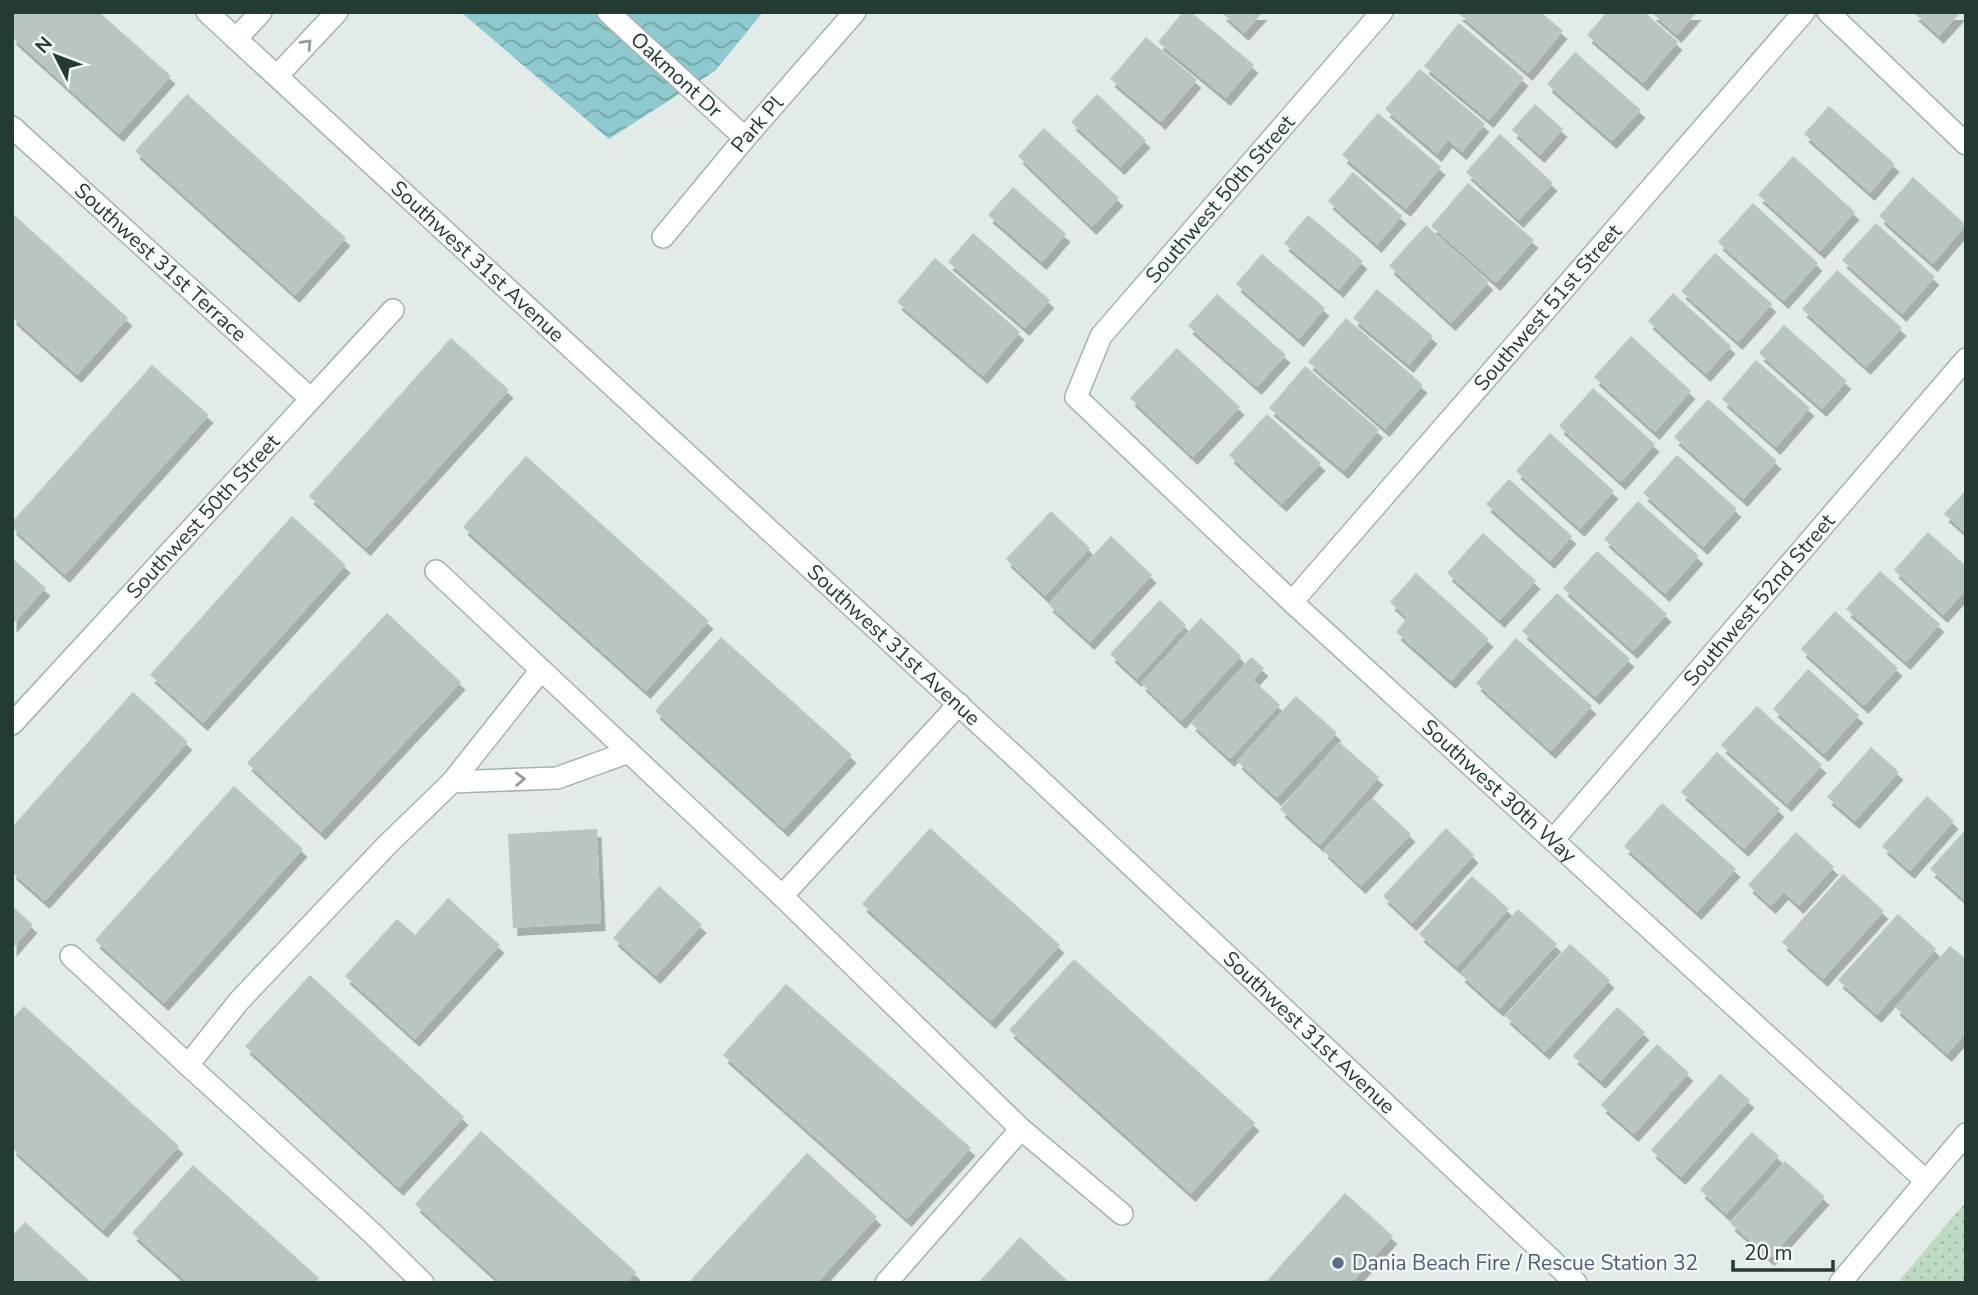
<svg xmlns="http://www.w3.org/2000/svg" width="1978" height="1295" viewBox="0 0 1978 1295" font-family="'Nunito Sans',sans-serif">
	<defs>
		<pattern id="grass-dots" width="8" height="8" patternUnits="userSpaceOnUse" patternTransform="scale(1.75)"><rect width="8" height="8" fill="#bcdbc2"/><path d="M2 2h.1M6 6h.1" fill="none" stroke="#a1bda7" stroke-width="1.8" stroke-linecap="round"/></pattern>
		<pattern id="water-waves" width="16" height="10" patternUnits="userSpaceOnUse" patternTransform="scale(1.75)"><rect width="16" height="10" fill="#8dc9ce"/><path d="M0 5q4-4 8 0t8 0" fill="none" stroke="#73a4a8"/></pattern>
		<filter id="shadow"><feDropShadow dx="4.5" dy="8" stdDeviation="0" flood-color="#0004"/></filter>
	</defs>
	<rect width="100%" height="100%" fill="#e2ebe7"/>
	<polygon fill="url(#grass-dots)" points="1966,1202 1966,1283 1897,1283"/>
	<polygon fill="url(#water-waves)" points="461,12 763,12 715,71 609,139"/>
	<g fill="#b8c6bf" filter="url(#shadow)">
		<polygon points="12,12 99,12 171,76 119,134 12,37"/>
		<polygon points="1183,12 1191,12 1254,65 1226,98 1158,42"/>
		<polygon points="1221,12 1263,12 1244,33"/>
		<polygon points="1457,12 1541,12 1563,31 1528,73"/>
		<polygon points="1607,12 1644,12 1678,42 1643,83 1587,35"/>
		<polygon points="1651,12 1697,12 1677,35"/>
		<polygon points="1913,12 1961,12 1939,36"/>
		<polygon points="1459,23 1524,78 1489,120 1424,66"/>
		<polygon points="1146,37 1197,80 1161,122 1110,79"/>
		<polygon points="1575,52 1641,110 1612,141 1547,84"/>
		<polygon points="1420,69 1485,124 1462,152 1448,140 1437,154 1385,109"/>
		<polygon points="187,94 346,238 295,295 135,151"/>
		<polygon points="1097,94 1146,140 1120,167 1071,122"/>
		<polygon points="1535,104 1563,129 1540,155 1512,130"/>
		<polygon points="1829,106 1895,164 1870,193 1804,134"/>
		<polygon points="1378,113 1441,167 1406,209 1342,155"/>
		<polygon points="1044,128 1119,198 1092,227 1018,156"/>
		<polygon points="1500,134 1553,183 1519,220 1466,172"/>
		<polygon points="1793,156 1855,212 1820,251 1758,195"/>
		<polygon points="1353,172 1402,216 1377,245 1328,201"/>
		<polygon points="1913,177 1966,225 1933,264 1879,216"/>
		<polygon points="1468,183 1534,240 1496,283 1431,226"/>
		<polygon points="1013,187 1066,234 1042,262 988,215"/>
		<polygon points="1753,203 1818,263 1784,301 1718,242"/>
		<polygon points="12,213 128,318 77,375 12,317"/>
		<polygon points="1308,215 1363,261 1339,290 1284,243"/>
		<polygon points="1876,223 1935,277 1902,314 1842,260"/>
		<polygon points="1426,225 1489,282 1451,323 1389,266"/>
		<polygon points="973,233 1050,300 1025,328 948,262"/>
		<polygon points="1715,253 1772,304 1738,342 1681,291"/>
		<polygon points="1262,254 1325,308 1299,339 1236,284"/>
		<polygon points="935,258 1020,332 983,376 897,302"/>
		<polygon points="1837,270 1902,328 1866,367 1802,309"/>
		<polygon points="1377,289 1433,336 1409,365 1353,318"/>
		<polygon points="1673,293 1731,346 1706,374 1648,321"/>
		<polygon points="1217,294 1286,355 1257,387 1188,326"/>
		<polygon points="1346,318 1423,385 1385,429 1308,362"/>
		<polygon points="1784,325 1847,381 1822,409 1759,353"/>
		<polygon points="1631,336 1691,391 1655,432 1594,377"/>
		<polygon points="451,338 509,390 366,548 309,496"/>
		<polygon points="1177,348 1240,407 1193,457 1130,398"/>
		<polygon points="1756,360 1810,408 1776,447 1722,399"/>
		<polygon points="152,365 209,415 65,575 12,527 12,522"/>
		<polygon points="1305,366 1379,430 1344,471 1269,408"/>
		<polygon points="1593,388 1655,444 1621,482 1559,426"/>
		<polygon points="1708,399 1777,461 1743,499 1674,437"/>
		<polygon points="1267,414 1321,463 1282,504 1229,455"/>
		<polygon points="1550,433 1614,491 1580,529 1516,471"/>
		<polygon points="1677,455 1737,509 1703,547 1643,493"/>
		<polygon points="526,456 709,621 646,691 463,527"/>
		<polygon points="1509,479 1572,536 1550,561 1486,504"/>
		<polygon points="1966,490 1966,533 1944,514"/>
		<polygon points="1638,501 1699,556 1665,594 1604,539"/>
		<polygon points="1051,511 1090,548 1045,596 1006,559"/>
		<polygon points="292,516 346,565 203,723 150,675"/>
		<polygon points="1928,532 1966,566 1966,590 1943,615 1894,570"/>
		<polygon points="1483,533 1536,581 1500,620 1447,573"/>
		<polygon points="1111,536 1152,575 1090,642 1048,604"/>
		<polygon points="1597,551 1667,614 1633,651 1563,588"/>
		<polygon points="12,558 46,588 12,625"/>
		<polygon points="1880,571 1940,624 1906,662 1846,609"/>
		<polygon points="1416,573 1489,639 1451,681 1396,632 1407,618 1390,602"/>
		<polygon points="1557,593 1630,659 1595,697 1522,631"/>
		<polygon points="1160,600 1186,625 1137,679 1110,654"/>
		<polygon points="1835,611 1898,668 1864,706 1801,649"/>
		<polygon points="387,613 461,682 321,832 247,763"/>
		<polygon points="1201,618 1241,656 1181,721 1141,683"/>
		<polygon points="721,637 852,755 784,829 655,711"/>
		<polygon points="1516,638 1592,706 1551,751 1476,683"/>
		<polygon points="1251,657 1264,668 1253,680 1280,705 1230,759 1191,723"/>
		<polygon points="1808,669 1859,715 1824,754 1773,709"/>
		<polygon points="133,692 188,742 45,901 12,872 12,827"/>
		<polygon points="1296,696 1337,733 1277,798 1237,761"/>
		<polygon points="1757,706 1822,765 1787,804 1721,745"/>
		<polygon points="1339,742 1379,777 1320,845 1280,809"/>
		<polygon points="1871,747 1899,772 1855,821 1827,797"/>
		<polygon points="1717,752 1780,809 1744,849 1681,792"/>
		<polygon points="234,786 303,849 164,1003 95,940"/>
		<polygon points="1927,796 1954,821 1910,871 1882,846"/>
		<polygon points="1372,798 1411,834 1361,886 1323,850"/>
		<polygon points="1662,803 1736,869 1697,912 1624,846"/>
		<polygon points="930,828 1060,945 991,1021 862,904"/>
		<polygon points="1446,828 1474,855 1412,923 1383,896"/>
		<polygon points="597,829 601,923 513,928 508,834"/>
		<polygon points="1966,829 1966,901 1930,869"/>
		<polygon points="1796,832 1834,867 1799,906 1784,892 1771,906 1748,885"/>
		<polygon points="1843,874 1884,911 1823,979 1782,942"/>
		<polygon points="1472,876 1509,909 1457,967 1419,934"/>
		<polygon points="659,886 702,925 656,976 613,938"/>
		<polygon points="448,898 500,945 415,1039 345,976 397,919 415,935"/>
		<polygon points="12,906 33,925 12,949"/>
		<polygon points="1518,909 1557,944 1499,1009 1460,974"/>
		<polygon points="1898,914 1936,949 1877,1015 1838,980"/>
		<polygon points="1570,944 1610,980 1545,1052 1505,1016"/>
		<polygon points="1950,946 1966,959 1966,1033 1947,1054 1895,1007"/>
		<polygon points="1074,959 1255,1123 1191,1194 1009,1030"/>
		<polygon points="310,975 464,1117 399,1188 245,1046"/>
		<polygon points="786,984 971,1148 907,1219 723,1055"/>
		<polygon points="24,1006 179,1146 103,1230 12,1148 12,1019"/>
		<polygon points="1617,1007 1645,1032 1601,1081 1573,1056"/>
		<polygon points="1657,1044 1689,1073 1634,1134 1601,1105"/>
		<polygon points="1720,1074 1750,1100 1681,1177 1651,1150"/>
		<polygon points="481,1131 636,1272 626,1283 501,1283 415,1204"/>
		<polygon points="1752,1132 1779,1156 1726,1214 1700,1190"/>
		<polygon points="807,1153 877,1217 817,1283 688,1283"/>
		<polygon points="1785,1161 1825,1197 1770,1258 1730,1223"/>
		<polygon points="193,1165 319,1278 315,1283 188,1283 132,1233"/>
		<polygon points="1345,1193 1393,1236 1351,1283 1265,1283"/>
		<polygon points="25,1222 92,1283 12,1283 12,1236"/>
		<polygon points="1020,1237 1070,1283 978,1283"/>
	</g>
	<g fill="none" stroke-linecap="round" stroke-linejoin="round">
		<defs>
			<g id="minor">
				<path id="s1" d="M207,12L1024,765L1576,1283"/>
				<path id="s2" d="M608,12L745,138"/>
				<path id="s3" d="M1382,12L1101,336L1076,397L1292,602L1925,1180"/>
				<polyline points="1828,12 1966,144"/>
				<polyline points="236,39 261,12"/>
				<polyline points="277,76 337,12"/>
				<path id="s4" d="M12,127L311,399"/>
				<path id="s5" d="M663,237L745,138L855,12"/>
				<polyline points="436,571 782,896 959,704"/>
				<path id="s6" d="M1292,602L1804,12"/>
				<path id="s7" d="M12,724L393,310"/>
				<polyline points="452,782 557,778 629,752"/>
				<path id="s8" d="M1554,839L1966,359"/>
				<polyline points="782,896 1021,1129"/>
				<polyline points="71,956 188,1065 239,1001 386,846 452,782 541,670"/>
				<polyline points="188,1065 372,1233 423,1283"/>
				<polyline points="886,1283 1021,1129 1122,1214"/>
				<polyline points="1840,1283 1966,1134"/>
			</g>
		</defs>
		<use href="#minor" stroke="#a5b3ad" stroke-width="24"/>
		<use href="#minor" stroke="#fff" stroke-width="21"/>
	</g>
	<defs><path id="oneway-chevron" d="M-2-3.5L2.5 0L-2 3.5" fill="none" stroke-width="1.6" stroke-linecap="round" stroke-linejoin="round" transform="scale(1.75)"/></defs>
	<g stroke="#919d99">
		<use href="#oneway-chevron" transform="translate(307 44) rotate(-47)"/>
		<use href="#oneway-chevron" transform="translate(520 779) rotate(-2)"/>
	</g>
	<circle fill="#5c6f8a" stroke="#f2f8f5" stroke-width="2.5" cx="1338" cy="1263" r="7"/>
	<g text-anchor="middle" stroke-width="5" stroke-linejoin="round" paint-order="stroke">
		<g font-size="21" fill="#233b33" stroke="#f2f8f5">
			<text dy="7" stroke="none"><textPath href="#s2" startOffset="93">Oakmont Dr</textPath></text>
			<text dy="7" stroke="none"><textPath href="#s5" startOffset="147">Park Pl</textPath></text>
			<text transform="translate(1220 199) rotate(-49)" y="7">Southwest 50th Street</text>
			<text dy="7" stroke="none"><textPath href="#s1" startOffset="368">Southwest 31st Avenue</textPath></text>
			<text dy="7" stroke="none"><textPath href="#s4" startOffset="201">Southwest 31st Terrace</textPath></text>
			<text dy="7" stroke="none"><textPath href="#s6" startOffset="390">Southwest 51st Street</textPath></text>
			<text dy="7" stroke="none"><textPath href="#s7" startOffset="282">Southwest 50th Street</textPath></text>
			<text dy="7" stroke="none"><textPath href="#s8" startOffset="315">Southwest 52nd Street</textPath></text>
			<text dy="7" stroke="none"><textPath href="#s1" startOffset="934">Southwest 31st Avenue</textPath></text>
			<text dy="7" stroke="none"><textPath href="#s3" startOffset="1073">Southwest 30th Way</textPath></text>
			<text dy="7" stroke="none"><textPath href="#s1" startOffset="1502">Southwest 31st Avenue</textPath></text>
		</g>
		<g font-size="21" fill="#4e5e75" stroke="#f2f8f5" text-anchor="start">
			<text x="1352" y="1270">Dania Beach Fire / Rescue Station 32</text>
		</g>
	</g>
	<rect width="1978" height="1295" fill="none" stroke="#233b33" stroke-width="28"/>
	<g transform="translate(56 56) rotate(312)" stroke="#f2f8f5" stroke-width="5" paint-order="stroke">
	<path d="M0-5L12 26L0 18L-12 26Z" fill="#233b33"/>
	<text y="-10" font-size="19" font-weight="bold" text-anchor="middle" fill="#233b33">N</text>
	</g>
	<path d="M1733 1260v10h100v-10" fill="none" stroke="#233b33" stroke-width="3.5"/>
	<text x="1744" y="1260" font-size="21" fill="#233b33" stroke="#f2f8f5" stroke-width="5" paint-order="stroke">20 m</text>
</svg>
